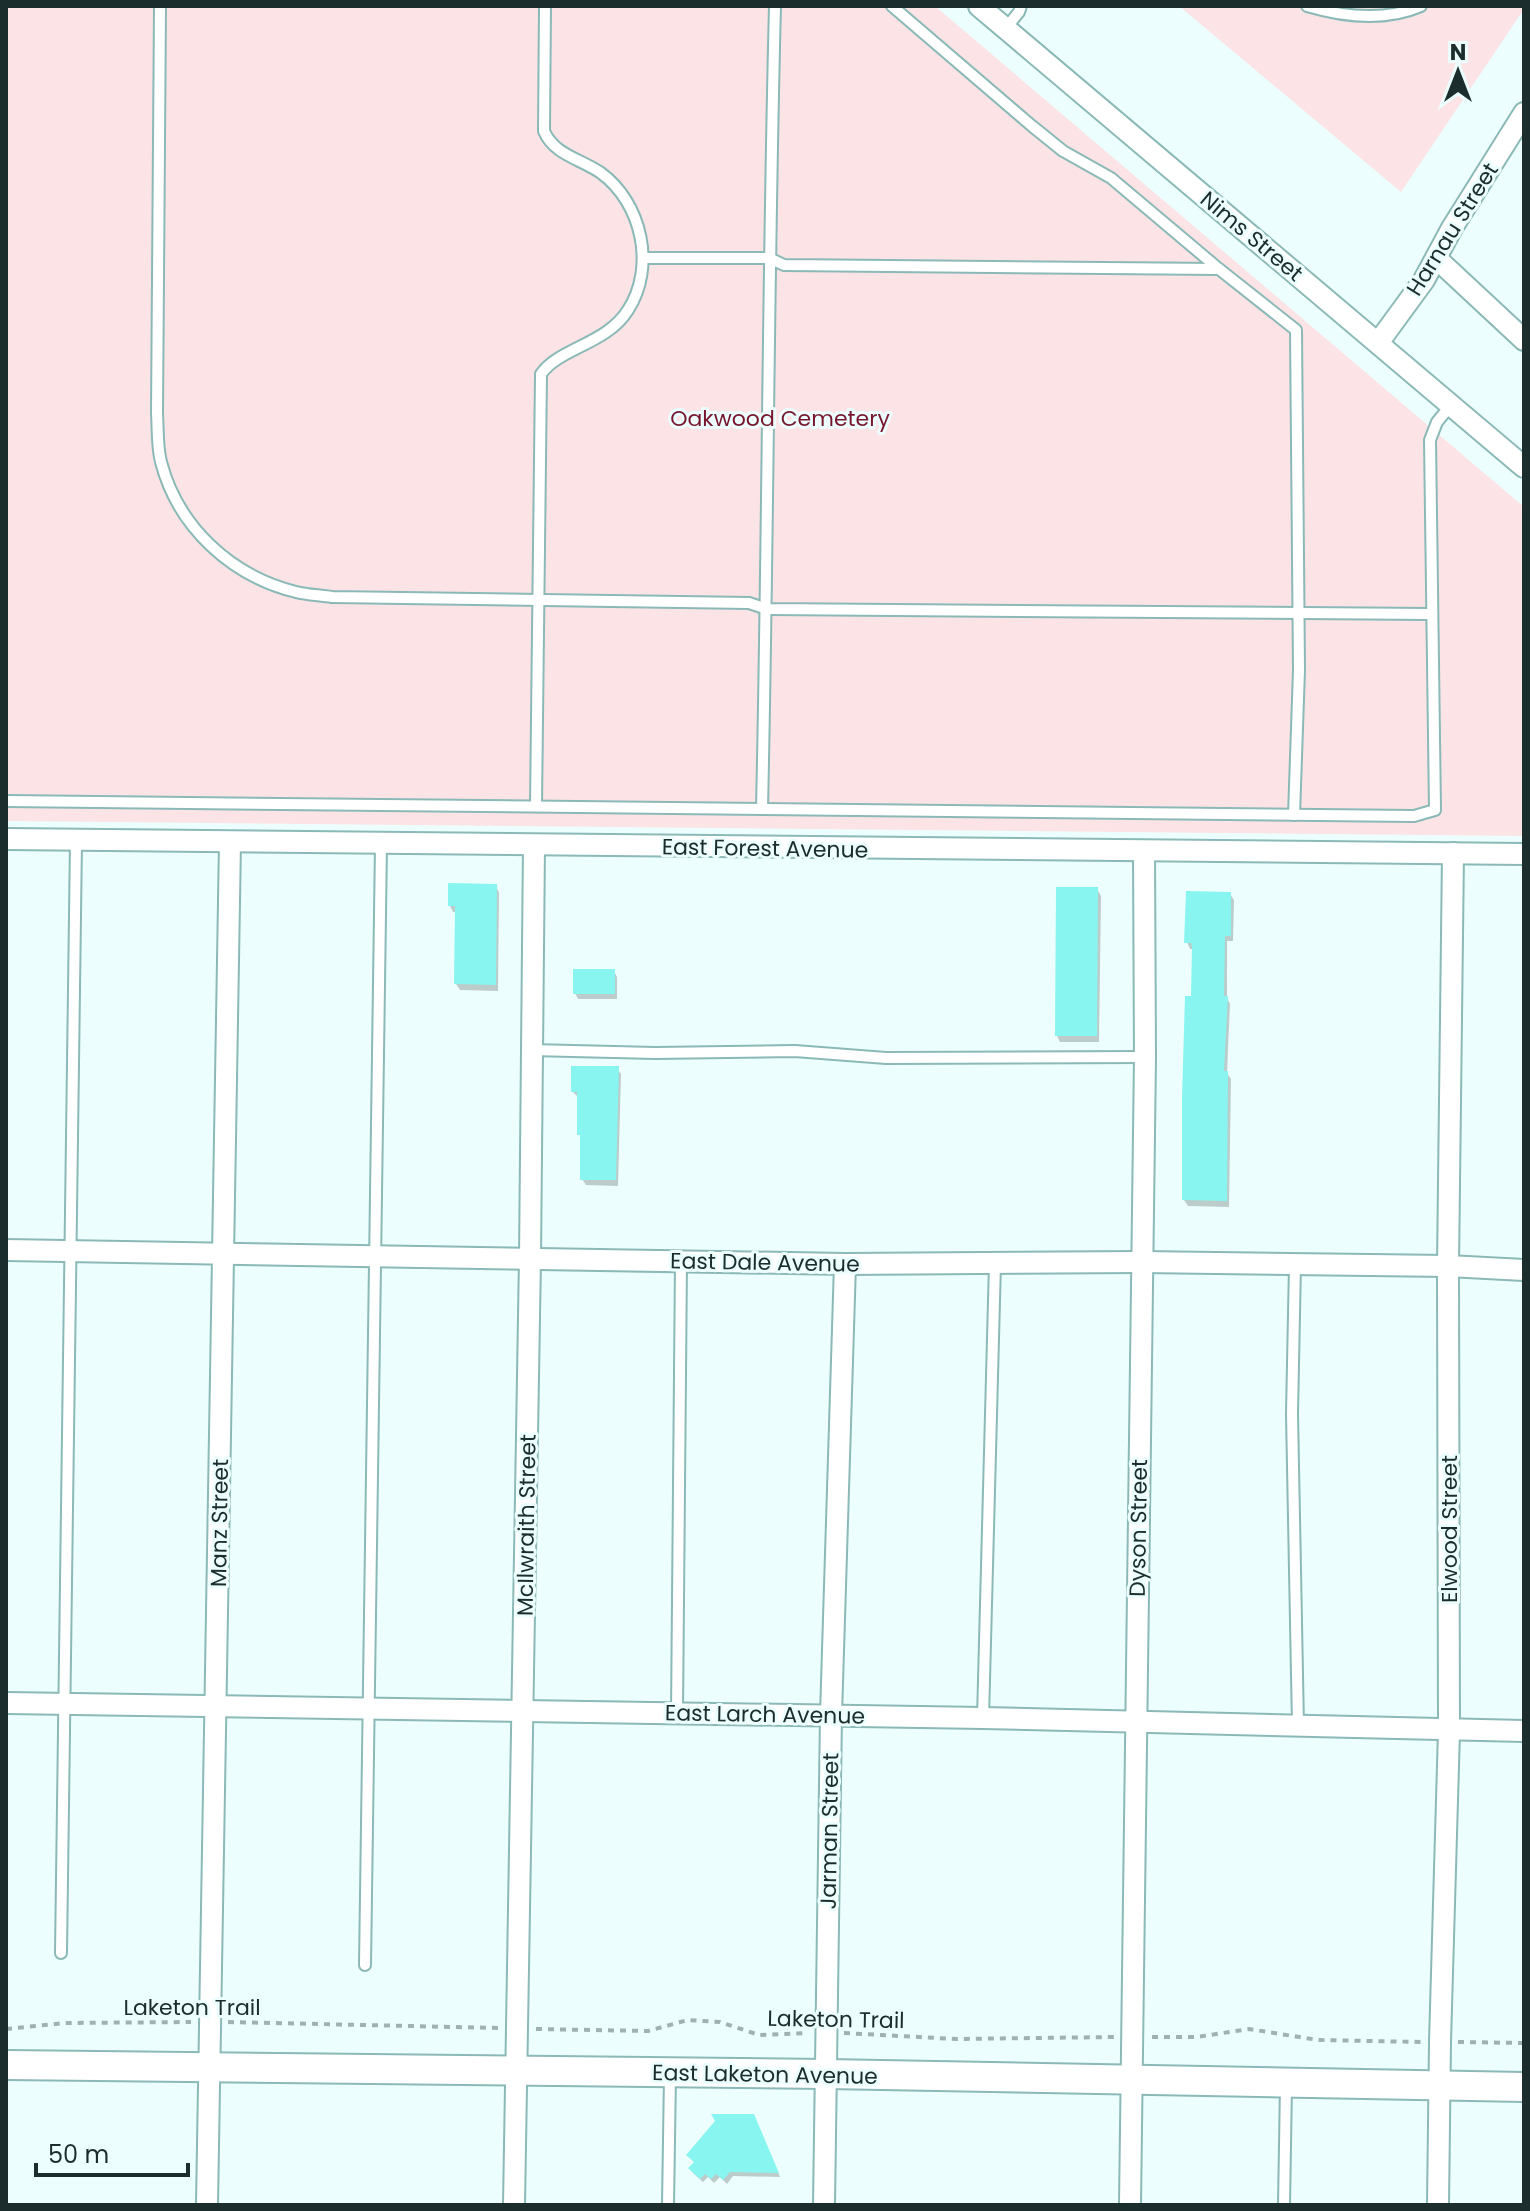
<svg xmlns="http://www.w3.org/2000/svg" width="1530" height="2211" viewBox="0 0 1530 2211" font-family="Poppins,sans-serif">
	<rect width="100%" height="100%" fill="#ecfffe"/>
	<g fill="#fce4e6">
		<polygon points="6,6 935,6 1524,507 1524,836 6,821"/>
		<polygon points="1179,6 1524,6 1524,9 1401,192"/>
	</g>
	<g fill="#0003">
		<polygon points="496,886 499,893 498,991 460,990 456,984 457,912 453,912 450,906"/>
		<polygon points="1097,889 1101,896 1099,1042 1060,1042 1057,1036"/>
		<polygon points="1230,894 1234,900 1233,941 1227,941 1227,998 1230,1004 1227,1073 1231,1079 1229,1207 1188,1206 1184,1200 1194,949 1190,949 1187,942"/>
		<polygon points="614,971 617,977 617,999 578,999 575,993"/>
		<polygon points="617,1068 621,1074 618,1186 586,1185 582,1179 579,1098 573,1092"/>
		<polygon points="756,2121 780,2177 733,2176 727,2184 720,2177 714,2183 708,2177 703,2182 693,2173 690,2169 695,2163 688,2155"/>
	</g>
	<g fill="#88f5f0">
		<polygon points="448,883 497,884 496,985 454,984 455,906 448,906"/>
		<polygon points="1056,887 1098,887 1097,1036 1055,1036"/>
		<polygon points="1186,891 1231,892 1231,936 1225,936 1224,996 1228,996 1224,1071 1228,1071 1227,1201 1182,1200 1182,1097 1185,996 1191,996 1192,947 1191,943 1184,943"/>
		<rect x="573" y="969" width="42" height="25"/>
		<polygon points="571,1066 619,1066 616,1180 580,1180 580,1135 577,1135 577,1092 571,1092"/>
		<polygon points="711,2114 754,2114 779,2173 730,2172 723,2180 716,2174 711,2179 705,2174 700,2179 688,2168 694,2162 686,2155 715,2121"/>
	</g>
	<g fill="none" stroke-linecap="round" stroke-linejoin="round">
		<defs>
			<g id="service">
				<path d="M160,6L157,413C158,429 157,447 161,462C178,527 231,576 296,592C307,595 320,595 332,597L749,603L767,609L1430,614"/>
				<polyline points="892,6 1032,126 1063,151 1111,178 1219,269"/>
				<path d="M1307,6C1344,17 1384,22 1421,6"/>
				<polyline points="1006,28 1019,12 1021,6"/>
				<polyline points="644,258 769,258 784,265 1219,269 1296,330 1299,670 1294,815"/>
				<polyline points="6,801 1414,816 1435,810 1430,440 1437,422 1451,405"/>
				<path d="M536,806L541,374C559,348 607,344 628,310C656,267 642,203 601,173C581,159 554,155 544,131L545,6"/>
				<path d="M762,809C768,541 768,274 775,6"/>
				<polyline points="531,1050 655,1053 795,1051 886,1058 1145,1057"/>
				<polyline points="1295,1264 1292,1414 1298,1726"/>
				<polyline points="677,1713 681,1261"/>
				<polyline points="983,1718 995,1263"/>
				<polyline points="61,1953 76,841"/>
				<polyline points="365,1965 381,844"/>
				<polyline points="668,2205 670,2075"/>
				<polyline points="1284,2205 1286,2085"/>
			</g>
			<g id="minor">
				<polyline points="979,6 1524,467"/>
				<polyline points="1437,259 1524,340"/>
				<polyline points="1378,343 1424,280 1452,228 1524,113"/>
				<polyline points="6,839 1524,854"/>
				<polyline points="6,1250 845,1264 1141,1262 1448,1266 1524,1270"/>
				<polyline points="6,1703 983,1718 1524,1731"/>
				<polyline points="207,2205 230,842"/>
				<polyline points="514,2205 530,1258 534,845"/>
				<polyline points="824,2205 831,1715 845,1264"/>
				<polyline points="1130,2205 1145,1057 1144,851"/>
				<polyline points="1438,2205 1440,2042 1449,1731 1448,1266 1453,853"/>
			</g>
			<polyline id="secondary" points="6,2065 827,2074 1524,2087"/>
		</defs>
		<use href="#service" stroke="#8ab9b7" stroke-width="14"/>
		<use href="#minor" stroke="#8ab9b7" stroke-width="24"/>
		<use href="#secondary" stroke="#8ab9b7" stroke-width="32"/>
		<g stroke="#9fb2b1" stroke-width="4" stroke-dasharray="6 6" stroke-linecap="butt">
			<polyline points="228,2022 499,2028"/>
			<polyline points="6,2029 65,2023 191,2022"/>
			<polyline points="536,2029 648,2031 688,2020 720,2022 759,2035 808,2033"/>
			<polyline points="844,2033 956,2039 1115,2037"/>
			<polyline points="1152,2037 1197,2037 1249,2029 1318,2040 1422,2042"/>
			<polyline points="1458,2042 1524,2043"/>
		</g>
		<use href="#service" stroke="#fff" stroke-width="10"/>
		<use href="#minor" stroke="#fff" stroke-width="20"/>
		<use href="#secondary" stroke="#fff" stroke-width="28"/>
	</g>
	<g text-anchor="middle" stroke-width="6" stroke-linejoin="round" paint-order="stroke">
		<g font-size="22" fill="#1b2e2d" stroke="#ecfffe">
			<text transform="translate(1452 229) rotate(-58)" y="8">Harnau Street</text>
			<text transform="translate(1252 236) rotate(40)" y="8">Nims Street</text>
			<text transform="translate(765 848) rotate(1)" y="8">East Forest Avenue</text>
			<text transform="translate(765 1262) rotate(1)" y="8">East Dale Avenue</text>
			<text transform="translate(219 1523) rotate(-89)" y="8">Manz Street</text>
			<text transform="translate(526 1525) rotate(-89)" y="8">McIlwraith Street</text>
			<text transform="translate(1138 1528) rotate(-89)" y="8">Dyson Street</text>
			<text transform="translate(1449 1529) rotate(-90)" y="8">Elwood Street</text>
			<text transform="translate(765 1714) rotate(1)" y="8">East Larch Avenue</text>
			<text transform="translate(829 1831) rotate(-89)" y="8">Jarman Street</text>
			<text x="192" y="2015">Laketon Trail</text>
			<text transform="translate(836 2019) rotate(1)" y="8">Laketon Trail</text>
			<text transform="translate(765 2074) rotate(1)" y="8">East Laketon Avenue</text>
		</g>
		<g font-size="22" fill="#78162e" stroke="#ecfffe">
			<text x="780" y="426">Oakwood Cemetery</text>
		</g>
	</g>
	<rect width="1530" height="2211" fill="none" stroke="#1b2e2d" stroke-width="16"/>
	<g transform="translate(1458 72)" stroke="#ecfffe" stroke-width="6" paint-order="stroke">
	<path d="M0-6L14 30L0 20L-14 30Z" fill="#1b2e2d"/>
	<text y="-12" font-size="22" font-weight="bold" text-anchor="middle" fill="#1b2e2d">N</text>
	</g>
	<path d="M36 2163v12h152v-12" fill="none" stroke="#1b2e2d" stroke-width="4"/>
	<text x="48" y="2163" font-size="24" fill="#1b2e2d" stroke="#ecfffe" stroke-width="6" paint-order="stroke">50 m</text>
</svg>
